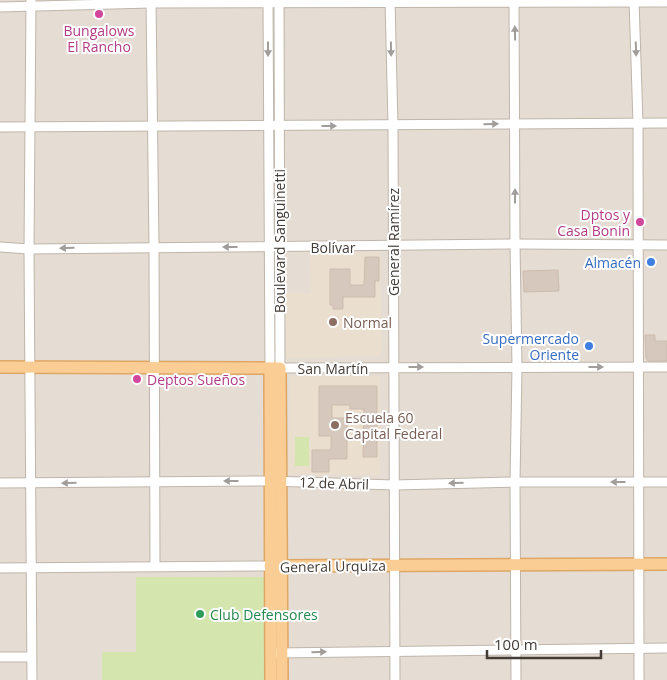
<svg xmlns="http://www.w3.org/2000/svg" width="667" height="680" viewBox="0 0 667 680" font-family="'Open Sans',sans-serif">
<style>
.residential{fill:#e5dcd3}
.education{fill:#eadecf}
.green{fill:#d5e5ae}
.building{fill:#d6c8bd;stroke:#cdbcae}
.lines{fill:none;stroke-linecap:round;stroke-linejoin:round}
.minor-casing{stroke:#bfb5ab;stroke-width:11}
.major-casing{stroke:#dea766;stroke-width:14}
.minor{stroke:#fff;stroke-width:9}
.major{stroke:#facd95;stroke-width:11}
.oneway{fill:#a19d9a}
.hotel-dot{fill:#d1479c;stroke:#fff;stroke-width:2}
.shop-dot{fill:#3f7fe0;stroke:#fff;stroke-width:2}
.education-dot{fill:#8d6e63;stroke:#fff;stroke-width:2}
.leisure-dot{fill:#2e9e5b;stroke:#fff;stroke-width:2}
.labels{text-anchor:middle;dominant-baseline:central;stroke-width:4;stroke-linejoin:round;paint-order:stroke}
.hotel-label{font-size:14px;fill:#b23c85;stroke:#fff}
.street-label{font-size:14px;fill:#433b35;stroke:#fff}
.shop-label{font-size:14px;fill:#366cbe;stroke:#fff;text-anchor:end}
.education-label{font-size:14px;fill:#785e54;stroke:#fff;text-anchor:start}
.leisure-label{font-size:14px;fill:#27864d;stroke:#fff;text-anchor:start}
</style>
<rect width="100%" height="100%" fill="#f1ebe4"/>
<!-- residential -->
<rect class="residential" x="0" y="0" width="667" height="680"/>
<!-- education -->
<g class="education">
<polygon points="380,252 382,351 377,356 286,358 285,293 311,293 310,253"/>
<polygon points="290,376 380,376 380,475 288,474"/>
</g>
<!-- green -->
<g class="green">
<polygon points="272,14 277,14 277,112 273,112"/>
<polygon points="272,135 277,135 277,233 273,233"/>
<rect x="295" y="437" width="14" height="29"/>
<polygon points="136,577 264,577 265,680 102,680 102,652 136,652"/>
</g>
<!-- building -->
<g class="building">
<polygon points="365,257 379,257 379,281 375,281 375,297 343,297 343,309 333,309 333,305 330,305 330,269 350,269 350,285 364,285"/>
<polygon points="558,270 559,291 524,292 523,271"/>
<polygon points="645,335 655,335 655,341 667,341 667,361 648,361 646,358"/>
<polygon points="319,386 377,386 377,457 363,457 364,409 350,409 350,405 332,405 332,418 347,418 347,459 329,459 329,472 312,472 312,450 331,450 331,436 319,436"/>
</g>
<g class="lines">
<!-- minor casing -->
<g class="minor-casing">
<g id="minor">
<polyline points="31,0 29,249 32,680"/>
<polyline points="151,0 154,247 155,566"/>
<polyline points="268,0 270,368"/>
<polyline points="279,0 280,368 667,367"/>
<polyline points="390,0 393,126 395,680"/>
<polyline points="514,0 515,244 517,367 515,482 516,680"/>
<polyline points="634,0 638,123 639,680"/>
<polyline points="0,7 151,3 667,2"/>
<polyline points="0,127 667,123"/>
<polyline points="0,247 29,249 515,244 667,245"/>
<polyline points="0,483 270,481 394,485 515,482 667,482"/>
<polyline points="0,568 270,566"/>
<polyline points="276,653 667,648"/>
<polyline points="0,657 31,657"/>
</g>
</g>
<!-- major casing -->
<g class="major-casing">
<g id="major">
<polyline points="0,367 280,368 282,680"/>
<polyline points="270,368 271,680"/>
<polyline points="270,566 667,564"/>
</g>
</g>
<!-- minor -->
<use href="#minor" class="minor"/>
<!-- major -->
<use href="#major" class="major"/>
</g>
<!-- one-way arrows -->
<defs><path id="oneway-solid" d="M-6-.8H1V-3.2L6.5 0L1 3.2V.8H-6Z" transform="scale(1.25)"/></defs>
<g class="oneway">
<use href="#oneway-solid" transform="translate(515 33) rotate(-91)"/>
<use href="#oneway-solid" transform="translate(268 49) rotate(90)"/>
<use href="#oneway-solid" transform="translate(391 49) rotate(89)"/>
<use href="#oneway-solid" transform="translate(636 49) rotate(88)"/>
<use href="#oneway-solid" transform="translate(491 124) rotate(-1)"/>
<use href="#oneway-solid" transform="translate(329 126)"/>
<use href="#oneway-solid" transform="translate(515 196) rotate(-90)"/>
<use href="#oneway-solid" transform="translate(230 247) rotate(-180)"/>
<use href="#oneway-solid" transform="translate(67 248) rotate(179)"/>
<use href="#oneway-solid" transform="translate(416 367)"/>
<use href="#oneway-solid" transform="translate(596 367)"/>
<use href="#oneway-solid" transform="translate(231 481) rotate(-180)"/>
<use href="#oneway-solid" transform="translate(618 482) rotate(-180)"/>
<use href="#oneway-solid" transform="translate(69 483) rotate(179)"/>
<use href="#oneway-solid" transform="translate(456 483) rotate(179)"/>
<use href="#oneway-solid" transform="translate(319 652) rotate(-1)"/>
</g>
<!-- markers -->
<g class="hotel-dot">
<circle cx="99" cy="14" r="5"/>
<circle cx="640" cy="222" r="5"/>
<circle cx="137" cy="379" r="5"/>
</g>
<g class="shop-dot">
<circle cx="651" cy="262" r="5"/>
<circle cx="589" cy="346" r="5"/>
</g>
<g class="education-dot">
<circle cx="333" cy="322" r="5"/>
<circle cx="335" cy="425" r="5"/>
</g>
<circle class="leisure-dot" cx="200" cy="614" r="5"/>
<g class="labels">
<!-- hotel labels -->
<g class="hotel-label">
<text x="99" y="30">Bungalows<tspan x="99" dy="16">El Rancho</tspan></text>
<text x="630" y="214" text-anchor="end">Dptos y<tspan x="630" dy="16">Casa Bonin</tspan></text>
<text x="147" y="379" text-anchor="start">Deptos Sueños</text>
</g>
<!-- street labels -->
<g class="street-label">
<text transform="translate(279 241) rotate(-90)">Boulevard Sanguinetti</text>
<text transform="translate(393 242) rotate(-90)">General Ramírez</text>
<text x="333" y="247">Bolívar</text>
<text x="333" y="368">San Martín</text>
<text transform="translate(334 483) rotate(2)">12 de Abril</text>
<text transform="translate(333 566) rotate(-1)">General Urquiza</text>
</g>
<!-- shop labels -->
<g class="shop-label">
<text x="641" y="262">Almacén</text>
<text x="579" y="338">Supermercado<tspan x="579" dy="16">Oriente</tspan></text>
</g>
<!-- education labels -->
<g class="education-label">
<text x="343" y="322">Normal</text>
<text x="345" y="417">Escuela 60<tspan x="345" dy="16">Capital Federal</tspan></text>
</g>
<!-- leisure labels -->
<g class="leisure-label">
<text x="210" y="614">Club Defensores</text>
</g>
</g>
<!-- scale -->
<path d="M487 650v8h114v-8" fill="none" stroke="#433b35" stroke-width="2.5"/>
<text x="494" y="650" font-size="15" fill="#433b35" stroke="#ffffff" stroke-width="4" paint-order="stroke">100 m</text>
</svg>
